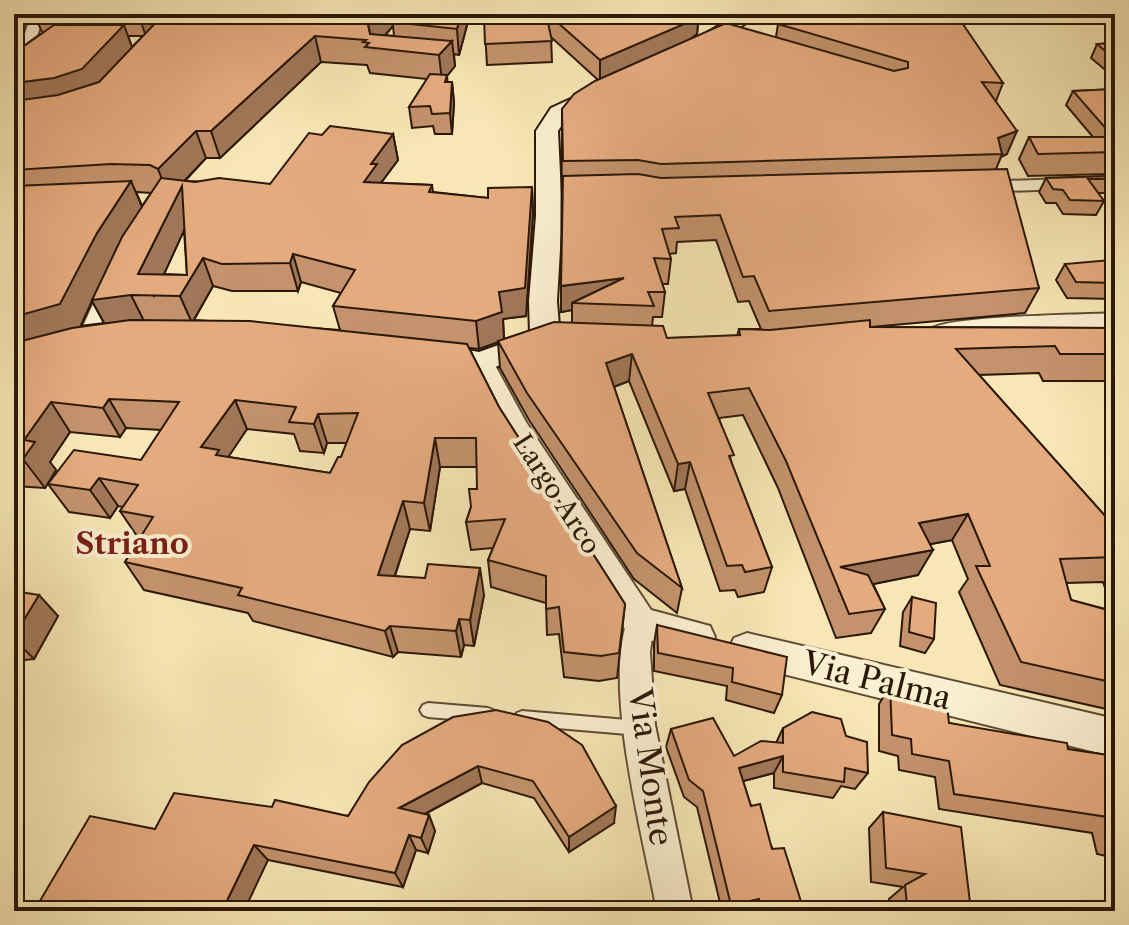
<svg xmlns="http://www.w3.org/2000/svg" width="1129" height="925" viewBox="0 0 1129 925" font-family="'Libre Caslon Text',serif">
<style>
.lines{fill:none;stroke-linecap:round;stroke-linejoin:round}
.service-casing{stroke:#5f4c34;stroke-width:4}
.minor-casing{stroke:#5f4c34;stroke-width:4}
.tertiary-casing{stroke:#5f4c34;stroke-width:4}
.secondary-casing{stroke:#2c1808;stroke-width:4}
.service{fill:#faefd0;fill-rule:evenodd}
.minor{fill:#faefd0;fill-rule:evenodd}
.tertiary{fill:#faefd0;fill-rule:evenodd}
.secondary{fill:#faefd0;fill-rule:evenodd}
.wall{fill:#c4936d;stroke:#2c1808;stroke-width:2;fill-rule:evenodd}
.shaded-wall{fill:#a07859;stroke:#2c1808;stroke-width:2}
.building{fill:#e4ab7f;stroke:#2c1808;stroke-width:2;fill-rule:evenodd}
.labels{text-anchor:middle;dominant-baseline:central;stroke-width:8;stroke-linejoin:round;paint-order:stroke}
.street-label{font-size:26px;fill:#2c1808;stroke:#faefd0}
.quarter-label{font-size:30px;font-weight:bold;fill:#7a1f14;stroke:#faefd0}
.near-street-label{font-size:32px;fill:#2c1808;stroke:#faefd0}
</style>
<rect width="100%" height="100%" fill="#f8e7b6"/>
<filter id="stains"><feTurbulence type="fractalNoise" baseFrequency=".0025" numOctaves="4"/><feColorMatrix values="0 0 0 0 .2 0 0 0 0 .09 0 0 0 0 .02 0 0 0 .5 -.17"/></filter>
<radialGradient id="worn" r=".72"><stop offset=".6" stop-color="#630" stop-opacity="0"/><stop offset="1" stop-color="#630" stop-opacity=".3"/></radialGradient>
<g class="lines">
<!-- service casing -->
<g class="service-casing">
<g id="service">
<polygon points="428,703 488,708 493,710 496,715 493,720 488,722 428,717 423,715 420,710 423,705"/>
<polygon points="522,711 639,721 644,723 647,728 644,733 639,735 522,725 517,723 514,718 517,713"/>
</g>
</g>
<!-- minor casing -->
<g class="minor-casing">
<g id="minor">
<polygon points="32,14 44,14 35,43 14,60 14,49 22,41"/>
<polygon points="1095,14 1108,14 1115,21 1115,33"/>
<polygon points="1115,177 1115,187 980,192 971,187 980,182"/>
<polygon points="112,278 122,284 97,344 86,351 79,349 75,344 102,284"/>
<path d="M 1115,313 L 1115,327 L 990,332 L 938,338 L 928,331 C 940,315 1087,315 1115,313 Z"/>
<path d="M 640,611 L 650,614 L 654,623 L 650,652 L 655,725 L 693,911 L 657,911 C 644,840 600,679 630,614 Z"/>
</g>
</g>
<!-- tertiary casing -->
<g class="tertiary-casing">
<g id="tertiary">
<polygon points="481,353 490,356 526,422 651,610 710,626 715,637 710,648 697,653 628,634 504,434 468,362 472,356"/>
<polygon points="747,633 1115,719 1115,757 747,665 734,660 729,649 734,638"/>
</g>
</g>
<!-- secondary casing -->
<g class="secondary-casing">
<g id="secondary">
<polygon points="738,14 759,14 700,54 686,54 683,50 686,46"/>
<polygon points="601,85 611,91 608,95 567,117 558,131 562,216 557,301 560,339 555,346 481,372 420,361 416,354 420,347 431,344 479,352 530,334 529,301 536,216 536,131 551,108"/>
</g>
</g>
<!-- service -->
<use href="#service" class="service"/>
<!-- minor -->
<use href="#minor" class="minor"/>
<!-- tertiary -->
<use href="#tertiary" class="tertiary"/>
<!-- secondary -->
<use href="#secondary" class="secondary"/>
</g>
<!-- wall -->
<g class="wall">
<path d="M 34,14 L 470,14 L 459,55 L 454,54 L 455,66 L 447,76 L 447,82 L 452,82 L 454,103 L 452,134 L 435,134 L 433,126 L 412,128 L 409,107 L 427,79 L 370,73 L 367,65 L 321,62 L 220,158 L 206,158 L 185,181 L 270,184 L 322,135 L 393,134 L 398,160 L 381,183 L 432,185 L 433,192 L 488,198 L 532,187 L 533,214 L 526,316 L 503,319 L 504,339 L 572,323 L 572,310 L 561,312 L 562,109 L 598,80 L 551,37 L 552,62 L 487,65 L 484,14 L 699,14 L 697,34 L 691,39 L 776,37 L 778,24 L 1003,83 L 996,101 L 1007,154 L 1001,157 L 996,169 L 1039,288 L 1025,313 L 871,327 L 1107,328 L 1110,322 L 1115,322 L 1115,381 L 1043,381 L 1039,373 L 979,375 L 1115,527 L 1115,711 L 1000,685 L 959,592 L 968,579 L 952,540 L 930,544 L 918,575 L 873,584 L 885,609 L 871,633 L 836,638 L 778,488 L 743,415 L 719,418 L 732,464 L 772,567 L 764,592 L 738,597 L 735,590 L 720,591 L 685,489 L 674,491 L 629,381 L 614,387 L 682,588 L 677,613 L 634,579 L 529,420 L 500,368 L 498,342 L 479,349 L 469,348 L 499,407 L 625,604 L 617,678 L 599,681 L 564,677 L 559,634 L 547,635 L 546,603 L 491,587 L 488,560 L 493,548 L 471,550 L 466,522 L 477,489 L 477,467 L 440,467 L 430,531 L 410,529 L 395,576 L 484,595 L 474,646 L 464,645 L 461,657 L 398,652 L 393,657 L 253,621 L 248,613 L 144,590 L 125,562 L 139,539 L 120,511 L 123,507 L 118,506 L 110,518 L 69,512 L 48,484 L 141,460 L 161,430 L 126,428 L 120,437 L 70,432 L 50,462 L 56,470 L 45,488 L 14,486 L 14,53 L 43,32 L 42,32 ZM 393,26 L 394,36 L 385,35 ZM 128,36 L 143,36 L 132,47 ZM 136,192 L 151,193 L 142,206 ZM 184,230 L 187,275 L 164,274 ZM 716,240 L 738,302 L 749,301 L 761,329 L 739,329 L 737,336 L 667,338 L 652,326 L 653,317 L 662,317 L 665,292 L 662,284 L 668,284 L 671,259 L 669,254 L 676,253 L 677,242 ZM 301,282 L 341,293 L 333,306 L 340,330 L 194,320 L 213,286 L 232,291 L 298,291 ZM 92,301 L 104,323 L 80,326 ZM 247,429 L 294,434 L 300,451 L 324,453 L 327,443 L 347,443 L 341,457 L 330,473 L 228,457 ZM 1103,582 L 1113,611 L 1071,600 L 1066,583 Z"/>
<polygon points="1115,43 1115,78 1091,58 1097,44"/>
<polygon points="1115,89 1115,166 1110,174 1028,176 1019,159 1029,137 1093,137 1066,105 1073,91"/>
<polygon points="1115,176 1115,193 1098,193 1104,201 1096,215 1063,214 1056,203 1046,203 1039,192 1046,178"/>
<polygon points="1065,264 1115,264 1115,299 1067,298 1056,280"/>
<polygon points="14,591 58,616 34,659 14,661"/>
<polygon points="912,597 934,639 925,653 900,646 903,612"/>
<polygon points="657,625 782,695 774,713 726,700 727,686 654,671 654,644"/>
<polygon points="890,686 949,723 1068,749 1115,756 1115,858 1097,854 1092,833 939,809 935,777 899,770 898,756 879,751 879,704"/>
<polygon points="453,717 614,823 569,852 534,798 482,783 425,814 429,815 435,831 428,853 416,850 403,887 268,860 155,829 272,807 348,816"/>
<polygon points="783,728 846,736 868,773 855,789 841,786 833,798 774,788 774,773 743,781 751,806 804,911 722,911 697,807 684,797 666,747 671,729 734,756 776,743"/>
<polygon points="883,812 971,911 890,911 889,899 903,887 871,882 869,828"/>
</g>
<!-- shaded-wall -->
<g class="shaded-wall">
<polygon points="14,14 29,14 19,39 14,46"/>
<polygon points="138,14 194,14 146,36"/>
<polygon points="378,14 403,14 392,22 393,26 374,48 368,25"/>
<polygon points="461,14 470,14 459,55 457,29"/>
<polygon points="699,14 697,34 687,42 600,81 600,60"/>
<polygon points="124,25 133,50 93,95 14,111 14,83"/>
<polygon points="315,36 321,62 220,158 211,131"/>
<polygon points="452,41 455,66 447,76 449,95 442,81 439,55"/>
<polygon points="452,82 454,103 452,134 450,113"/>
<polygon points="196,131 206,158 169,197 158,169"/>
<polygon points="1017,131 1007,154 1001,157 1002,154 998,138"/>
<polygon points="393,134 398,160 380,184 364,182 371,164"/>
<polygon points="131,181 143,209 131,295 145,323 107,328 92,301 77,334 14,352 14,317 97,233"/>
<polygon points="182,186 192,213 154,296 138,274"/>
<polygon points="532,187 533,214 526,316 503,319 504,340 479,349 476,321 499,292"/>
<polygon points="293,254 301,282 298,291 290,263"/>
<polygon points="203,258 213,286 192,323 180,296"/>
<polygon points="624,278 572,303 572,310 561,312 561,286"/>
<polygon points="632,354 629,381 605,390 606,363"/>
<polygon points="109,399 126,428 120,437 103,408"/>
<polygon points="235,400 247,429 225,462 201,447"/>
<polygon points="51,402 70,432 50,462 56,470 45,488 23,459 24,440"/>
<polygon points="318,414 327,443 324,453 314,424"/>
<polygon points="435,438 440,467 430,531 424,503"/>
<polygon points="690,462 685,489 674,491 678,464"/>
<polygon points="99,478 118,506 110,518 90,490"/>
<polygon points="403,501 410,529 386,602 378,575"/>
<polygon points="968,514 952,540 905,549 919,523"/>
<polygon points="933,550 918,575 839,591 840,567"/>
<polygon points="480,568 484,595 474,646 470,620"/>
<polygon points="39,595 58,616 34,659 14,639 14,636"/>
<polygon points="459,619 464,645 461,657 456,631"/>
<polygon points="390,626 398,652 393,657 385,631"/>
<polygon points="783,756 774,773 732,784 739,768"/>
<polygon points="478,766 482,783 406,824 399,808"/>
<polygon points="616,806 614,823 569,852 569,837"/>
<polygon points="429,815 435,831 428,853 421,838"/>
<polygon points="409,835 416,850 403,887 395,873"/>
<polygon points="254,845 268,860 244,911 222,911"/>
</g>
<!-- building -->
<g class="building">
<polygon points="166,14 378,14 368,25 370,34 452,41 439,55 365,47 369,43 363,42 366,40 315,36 211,131 196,131 158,169 150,165 111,164 14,170 14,101 58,95 99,82 162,16"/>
<polygon points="400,14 461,14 457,29 392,22"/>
<polygon points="484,14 546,14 552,41 485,44"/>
<polygon points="548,14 698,14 689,22 600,60"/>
<polygon points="793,14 956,14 1003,83 982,82 1017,131 998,138 1002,154 661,164 638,160 563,161 562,109 574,94 595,81 726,23 894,71 908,68 908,62 778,24"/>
<polygon points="54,25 124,25 82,69 54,78 14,83 14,53"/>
<polygon points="1115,43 1115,59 1097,44"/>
<polygon points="430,74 447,75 445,82 452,82 450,113 432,114 430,106 409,107"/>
<polygon points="1115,89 1115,139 1073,91"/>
<path d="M 330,126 L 393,134 L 371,164 L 377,164 L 364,182 L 432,185 L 429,192 L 488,198 L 488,188 L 532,187 L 525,288 L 499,292 L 502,312 L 476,321 L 333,306 L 355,270 L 293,254 L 290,263 L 222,264 L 203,258 L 180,296 L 131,295 L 92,300 L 122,237 L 161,178 L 195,182 L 219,178 L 270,184 L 309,133 L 322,135 ZM 182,186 L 187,275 L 138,274 Z"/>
<polygon points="1029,137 1110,137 1115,143 1115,152 1038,154"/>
<polygon points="1007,169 1039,288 769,311 754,276 743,277 720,215 675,217 679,228 662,229 671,259 654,258 665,292 648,292 654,306 572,303 624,278 561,286 563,176 638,174 661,178"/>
<polygon points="1115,176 1115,179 1088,179 1104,201 1070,200 1063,190 1053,189 1046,178"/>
<polygon points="131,181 97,233 60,304 14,317 14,186"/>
<polygon points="1111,260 1115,264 1115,283 1076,282 1065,264"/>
<path d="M 130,320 L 250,321 L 467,344 L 499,407 L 625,604 L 619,653 L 601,656 L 564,652 L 559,607 L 546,609 L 546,576 L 488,560 L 505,519 L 466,522 L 471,507 L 469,489 L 477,489 L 476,438 L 435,438 L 424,503 L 403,501 L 378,575 L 425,578 L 428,564 L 480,568 L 470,620 L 459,619 L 456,631 L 390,626 L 385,631 L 238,595 L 242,588 L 125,562 L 153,517 L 120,511 L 138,485 L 99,478 L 90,490 L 48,484 L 74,450 L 141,460 L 179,402 L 109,399 L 103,408 L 51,402 L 24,440 L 35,442 L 23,459 L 14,458 L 14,343 L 72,328 ZM 235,400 L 296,407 L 289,422 L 314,424 L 318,414 L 358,413 L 341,457 L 338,457 L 330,473 L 216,455 L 219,450 L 201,447 Z"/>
<polygon points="870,320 870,327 1115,328 1115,354 1060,354 1055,346 956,349 1115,527 1115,557 1060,559 1071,600 1115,612 1115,683 1021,662 976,566 990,566 968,514 919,523 933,550 840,567 868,575 885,609 849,614 786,461 749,388 708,393 734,455 729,456 772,567 745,572 742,565 727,566 690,462 678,464 632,354 606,363 682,588 637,553 527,393 498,341 554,322 663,326 667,338 740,335 739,329 770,330"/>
<polygon points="14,591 39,595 14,636"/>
<polygon points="912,597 936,603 934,639 909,632"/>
<polygon points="657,625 787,657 782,695 732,682 733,668 658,653"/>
<polygon points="890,686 946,696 949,723 1067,743 1068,749 1115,756 1115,822 1114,818 954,794 949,761 912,754 911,739 892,735"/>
<polygon points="496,710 548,722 582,745 616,806 569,837 533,781 478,766 399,808 429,815 421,838 409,835 395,873 254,845 222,911 34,911 90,816 155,829 174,793 272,807 275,800 348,816 369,782 402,745 453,717"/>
<polygon points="812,712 841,719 846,736 867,742 868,773 845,768 844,782 783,772 783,756 739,768 751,806 760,804 772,849 784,848 804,911 759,911 759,899 731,905 703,791 689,780 671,729 713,718 734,756 761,741 783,743 783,728"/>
<polygon points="883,812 961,827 971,911 934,911 907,905 905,885 925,874 886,868"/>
<polygon points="829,904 835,911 807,911"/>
</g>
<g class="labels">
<!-- street labels -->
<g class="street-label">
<text transform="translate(557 494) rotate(57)">Largo Arco</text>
</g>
<!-- quarter labels -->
<g class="quarter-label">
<text x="132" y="543">Striano</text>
</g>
<!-- near-street labels -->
<g class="near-street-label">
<text transform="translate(877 680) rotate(14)">Via Palma</text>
<text transform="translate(651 767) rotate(82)">Via Monte</text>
</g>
</g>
<!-- margin -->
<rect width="1129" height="925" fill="none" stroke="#f8e7b6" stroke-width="48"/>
<rect x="16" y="16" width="1097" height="893" fill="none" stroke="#2c1808" stroke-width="4"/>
<rect x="24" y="24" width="1081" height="877" fill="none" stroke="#2c1808" stroke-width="2"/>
<rect width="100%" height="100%" filter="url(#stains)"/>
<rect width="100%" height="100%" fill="url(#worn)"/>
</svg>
